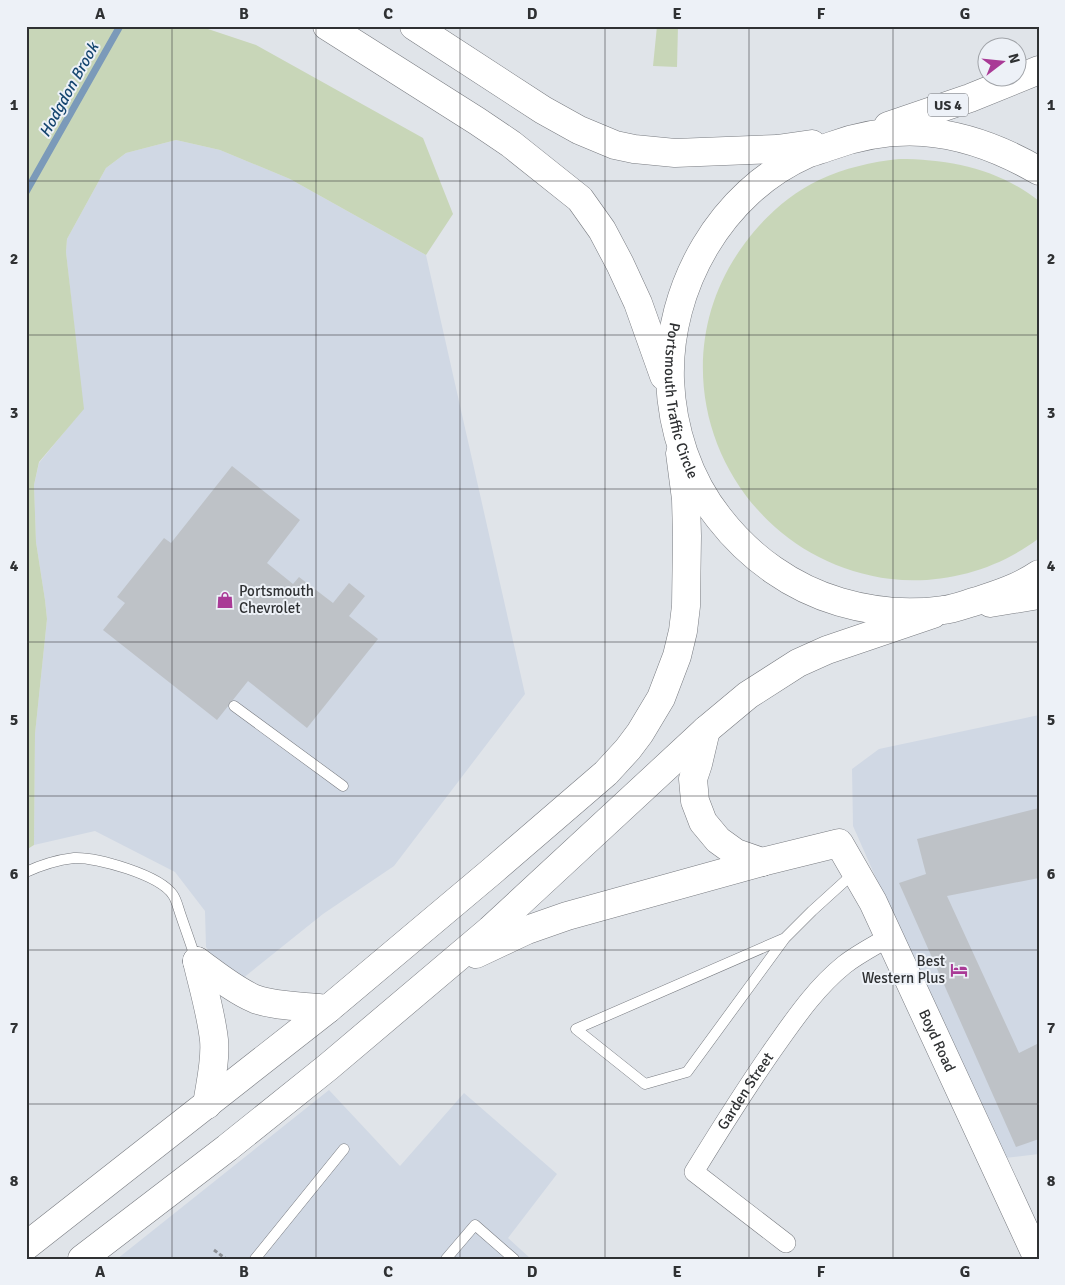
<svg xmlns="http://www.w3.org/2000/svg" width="1065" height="1285" viewBox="0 0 1065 1285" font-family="Signika,sans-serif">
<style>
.built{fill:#d0d8e4}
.green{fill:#c8d6b8}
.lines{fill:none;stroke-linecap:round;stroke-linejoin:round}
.stream{stroke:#7b9ab9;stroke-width:7}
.building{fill:#bec2c7}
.lane-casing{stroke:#787b80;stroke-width:11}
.street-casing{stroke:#787b80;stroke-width:20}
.secondary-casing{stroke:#787b80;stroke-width:29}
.primary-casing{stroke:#787b80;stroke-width:29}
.highway-casing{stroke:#787b80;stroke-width:29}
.path{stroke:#8c8f93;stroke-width:3;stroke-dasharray:4 2.5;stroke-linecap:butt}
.lane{stroke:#fff;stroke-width:10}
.street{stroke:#fff;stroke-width:19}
.secondary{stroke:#fff;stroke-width:28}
.primary{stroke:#fff;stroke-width:28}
.highway{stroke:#fff;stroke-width:28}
.grid{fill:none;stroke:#2f3133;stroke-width:1;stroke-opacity:0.55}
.labels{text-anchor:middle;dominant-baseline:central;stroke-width:4;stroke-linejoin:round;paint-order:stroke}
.shield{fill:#edf1f7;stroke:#686b6e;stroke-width:1}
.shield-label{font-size:14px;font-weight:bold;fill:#2f3133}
.street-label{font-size:15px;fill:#2f3133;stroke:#edf1f7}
.poi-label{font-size:15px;fill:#2f3133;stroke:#edf1f7;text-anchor:start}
.water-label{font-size:16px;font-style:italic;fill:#15456f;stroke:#edf1f7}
.neatline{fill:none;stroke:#2f3133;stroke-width:2}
.grid-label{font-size:16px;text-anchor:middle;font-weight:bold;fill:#2f3133}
</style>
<rect width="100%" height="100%" fill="#e0e4e9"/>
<!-- built -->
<g class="built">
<polygon points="176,140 220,150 290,179 426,255 525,694 394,866 323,914 242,979 216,962 206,947 205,911 175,872 95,831 34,845 35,734 47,619 45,600 36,542 34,485 39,463 83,409 66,252 67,239 106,168 126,153"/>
<polygon points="1039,715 1039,1154 1005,1158 906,946 853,826 852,769 879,749"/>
<polygon points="329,1090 400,1166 464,1093 557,1174 508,1238 531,1259 117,1259"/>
</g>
<!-- green -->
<g class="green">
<polygon points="26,26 199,26 256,45 423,138 453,214 426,255 290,179 220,150 176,140 126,153 106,168 67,239 66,252 84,409 39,462 34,485 36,542 45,600 47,619 35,734 34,845 26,850"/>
<polygon points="657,26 678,26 677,67 653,66"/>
<path d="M 899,159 C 949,159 999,169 1039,201 L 1039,538 C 998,570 942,585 891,579 C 730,559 647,374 745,243 C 764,217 790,194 819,180 C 845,168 871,162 899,159 Z"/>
</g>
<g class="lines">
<!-- stream -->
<polyline class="stream" points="26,192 120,26"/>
</g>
<!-- building -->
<g class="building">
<polygon points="232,466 300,520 267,563 293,584 299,577 333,603 349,583 365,596 349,616 378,639 307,728 248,681 217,720 103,630 125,603 117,597 164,538 171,543"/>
<polygon points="1039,808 1039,878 947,896 1019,1053 1039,1043 1039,1139 1016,1147 899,883 926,874 917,839"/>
</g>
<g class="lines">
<!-- lane casing -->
<g class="lane-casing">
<g id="lane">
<polyline points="234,706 343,786"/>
<path d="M 26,872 C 41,865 57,860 74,858 C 97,857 160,875 173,895 C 176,899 178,907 180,913 C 185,928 191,944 196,960"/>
<polyline points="785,938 576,1029 645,1084 687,1072 785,938 812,911 855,872"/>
<polyline points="255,1259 344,1149"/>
<polyline points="446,1259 475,1225 514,1259"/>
</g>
</g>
<!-- street casing -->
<g class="street-casing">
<g id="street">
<path id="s1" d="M 786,1243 L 694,1172 C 721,1128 749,1083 779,1041 C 798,1014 818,986 844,965 C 858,954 874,946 889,937"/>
</g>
</g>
<!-- secondary casing -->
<g class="secondary-casing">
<g id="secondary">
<path id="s2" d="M 762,862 L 839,843 L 873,902 L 1038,1259"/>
</g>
</g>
<!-- primary casing -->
<g class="primary-casing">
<g id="primary">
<polyline points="990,603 1039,595"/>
<polyline points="706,730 698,764 693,779 695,801 703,822 718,840 736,853 762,862"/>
<polyline points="476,954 527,930 567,916 762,862"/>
<path d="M 197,961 C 203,987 211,1013 214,1040 C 216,1061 210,1084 207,1105"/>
<path d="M 197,961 C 215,974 234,990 255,999 C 277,1007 305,1006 328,1009"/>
<polyline points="26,1246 328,1009 491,872 606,773 628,749 640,733 661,698 677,656 683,631 686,606 687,536 686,499 680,453"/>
<polyline points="82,1259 227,1148 328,1067 490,930 706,730 748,695 798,663 827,650 933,614"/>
</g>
</g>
<!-- highway casing -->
<g class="highway-casing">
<g id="highway">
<polyline points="327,26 477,121 511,144 580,199 602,230 620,264 638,303 664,376"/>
<polyline points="414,26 543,110 579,130 615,145 634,149 675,153 777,149 812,144"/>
<polyline points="888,126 970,98 1039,70"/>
<path id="s3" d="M 1039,171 C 1003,150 965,135 923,132 C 891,130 861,135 831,146 C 823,149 815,151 807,154 C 721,192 667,287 670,380 C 672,429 688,479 719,518 C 750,558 792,588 840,602 C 874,612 908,615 943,610 C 954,609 966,604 977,601 C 999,594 1020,587 1039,574"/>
</g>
</g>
<!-- path -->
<polyline class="path" points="214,1250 226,1259"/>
<!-- lane -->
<use href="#lane" class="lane"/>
<!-- street -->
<use href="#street" class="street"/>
<!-- secondary -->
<use href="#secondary" class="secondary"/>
<!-- primary -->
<use href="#primary" class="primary"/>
<!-- highway -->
<use href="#highway" class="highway"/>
</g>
<!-- grid -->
<path class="grid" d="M 172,26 L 172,1259M 316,26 L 316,1259M 460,26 L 460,1259M 605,26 L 605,1259M 749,26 L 749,1259M 893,26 L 893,1259M 26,181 L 1039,181M 26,335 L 1039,335M 26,489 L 1039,489M 26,642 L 1039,642M 26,796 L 1039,796M 26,950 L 1039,950M 26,1104 L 1039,1104"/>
<!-- icons -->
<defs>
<g id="shop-bare" transform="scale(1.35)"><path d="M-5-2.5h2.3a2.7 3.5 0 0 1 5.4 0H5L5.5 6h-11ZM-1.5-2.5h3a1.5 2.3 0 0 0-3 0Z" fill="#a93a96" stroke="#edf1f7" stroke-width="2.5" paint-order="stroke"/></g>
<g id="hotel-bare" transform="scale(1.35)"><path d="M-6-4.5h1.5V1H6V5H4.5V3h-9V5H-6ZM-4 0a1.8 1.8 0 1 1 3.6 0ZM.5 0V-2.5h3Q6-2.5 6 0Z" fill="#a93a96" stroke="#edf1f7" stroke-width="2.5" paint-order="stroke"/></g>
</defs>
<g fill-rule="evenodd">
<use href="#shop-bare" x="225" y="600"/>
<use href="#hotel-bare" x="959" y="970"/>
</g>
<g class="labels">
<!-- shield labels -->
<rect class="shield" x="928" y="93.5" width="40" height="23" rx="4"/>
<g class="shield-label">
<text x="948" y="105">US 4</text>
</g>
<!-- street labels -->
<g class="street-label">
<text stroke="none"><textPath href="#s3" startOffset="544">Portsmouth Traffic Circle</textPath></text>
<text stroke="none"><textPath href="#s2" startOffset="300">Boyd Road</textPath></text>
<text stroke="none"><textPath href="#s1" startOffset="212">Garden Street</textPath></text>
</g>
<!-- poi labels -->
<g class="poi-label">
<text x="239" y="591">Portsmouth<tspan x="239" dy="17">Chevrolet</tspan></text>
<text x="945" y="961" text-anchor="end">Best<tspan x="945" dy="17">Western Plus</tspan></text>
</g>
<!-- water labels -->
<g class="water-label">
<text transform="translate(69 90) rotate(-61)">Hodgdon Brook</text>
</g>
</g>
<!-- border -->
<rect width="1065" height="1285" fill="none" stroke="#edf1f7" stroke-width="55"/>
<!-- north arrow -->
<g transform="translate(1002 62) rotate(74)"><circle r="24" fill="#edf1f7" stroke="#a1a4a9"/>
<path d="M0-4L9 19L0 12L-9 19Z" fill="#a93a96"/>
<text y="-8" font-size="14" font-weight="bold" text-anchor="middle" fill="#2f3133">N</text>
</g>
<rect x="28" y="28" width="1010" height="1230" class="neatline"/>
<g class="grid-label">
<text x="100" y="19">A</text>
<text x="244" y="19">B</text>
<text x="388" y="19">C</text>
<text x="532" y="19">D</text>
<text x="677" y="19">E</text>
<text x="821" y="19">F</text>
<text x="965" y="19">G</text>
<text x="14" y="110">1</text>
<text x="1051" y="110">1</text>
<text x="14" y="264">2</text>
<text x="1051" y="264">2</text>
<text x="14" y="418">3</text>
<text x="1051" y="418">3</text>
<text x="14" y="571">4</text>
<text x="1051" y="571">4</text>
<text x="14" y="725">5</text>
<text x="1051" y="725">5</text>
<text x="14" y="879">6</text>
<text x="1051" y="879">6</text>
<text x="14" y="1033">7</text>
<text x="1051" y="1033">7</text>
<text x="14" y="1186">8</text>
<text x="1051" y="1186">8</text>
<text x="100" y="1277">A</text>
<text x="244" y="1277">B</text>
<text x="388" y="1277">C</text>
<text x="532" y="1277">D</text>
<text x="677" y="1277">E</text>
<text x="821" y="1277">F</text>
<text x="965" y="1277">G</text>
</g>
</svg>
